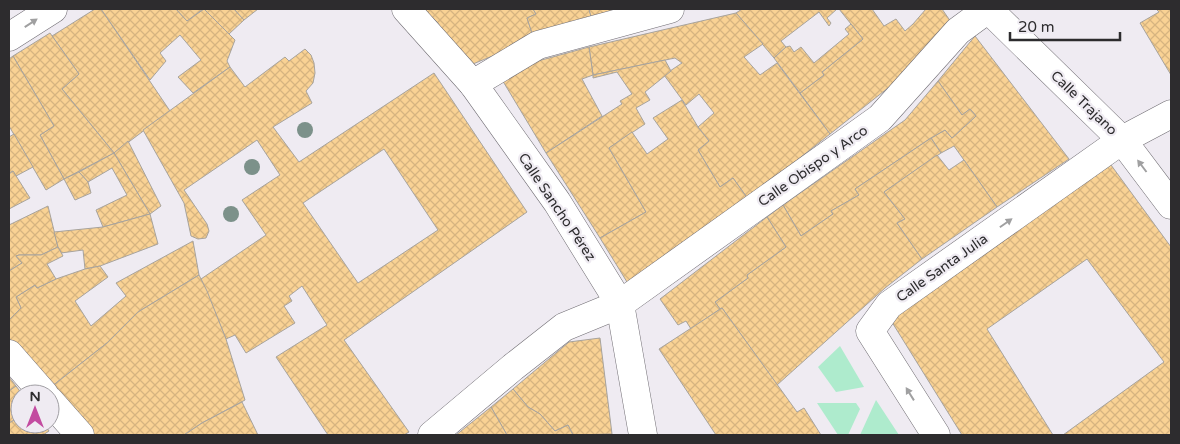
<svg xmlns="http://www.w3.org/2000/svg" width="1180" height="444" viewBox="0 0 1180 444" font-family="'Varela Round',sans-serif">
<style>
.green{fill:#aeebcd}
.building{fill:url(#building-cross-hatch);stroke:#a7a39d;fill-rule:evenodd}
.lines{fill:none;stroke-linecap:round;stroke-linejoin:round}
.pedestrian-casing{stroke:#706d73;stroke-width:29}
.minor-casing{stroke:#706d73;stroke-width:29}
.pedestrian{stroke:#fff;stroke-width:28}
.minor{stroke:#fff;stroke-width:28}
.tree{fill:#7c918a}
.oneway{fill:#a0a0a1}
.labels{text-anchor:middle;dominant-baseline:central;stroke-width:4.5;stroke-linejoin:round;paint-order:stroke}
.street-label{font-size:14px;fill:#2d2c2e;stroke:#efebf2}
</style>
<defs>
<pattern id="building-cross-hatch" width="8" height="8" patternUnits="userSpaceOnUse" patternTransform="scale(1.25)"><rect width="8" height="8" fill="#f9d294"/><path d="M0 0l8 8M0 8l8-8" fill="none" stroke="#d6b480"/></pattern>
</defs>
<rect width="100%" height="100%" fill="#efebf2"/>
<!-- green -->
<g class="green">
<polygon points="840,346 864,387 836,392 818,367"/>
<polygon points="876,400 899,435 860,435"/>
<polygon points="817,403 856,403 860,409 848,435 838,435"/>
</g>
<!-- building -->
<g class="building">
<polygon points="95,9 101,9 170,111 114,153 62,89 79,74 52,36"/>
<polygon points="101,9 176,9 187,21 204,9 235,40 227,61 230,67 193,93 178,77 201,60 180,35 160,53 166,61 150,80"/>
<polygon points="176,9 203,9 187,21"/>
<polygon points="204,9 234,9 244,20 229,34"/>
<polygon points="234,9 258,9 244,20"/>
<polygon points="424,9 533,9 536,14 527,18 534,39 468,66 437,22"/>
<polygon points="533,9 589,9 593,24 534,39 527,18 536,14"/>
<polygon points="589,9 626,9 593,24"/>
<polygon points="742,9 837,9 827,18 831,23 829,26 819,12 781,41 786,47 774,58 736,13"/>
<polygon points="839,9 872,9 884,26 896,19 905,31 913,24 926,9 942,9 951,22 903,76 830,134 800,93 824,75 822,72 863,39"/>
<polygon points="1156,9 1171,9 1171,75 1140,23 1159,12"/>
<polygon points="736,13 763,44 744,57 760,75 777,63 830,134 748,199 733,178 720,187 698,150 709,141 698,127 714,113 699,94 686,105 664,75 682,63 675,58 593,75 589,47"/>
<polygon points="851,24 863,39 822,72 824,75 800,93 774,58 786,47 790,46 794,52 801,47 814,63 849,34 845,29"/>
<polygon points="50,33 79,74 62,89 114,153 64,179 40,135 54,126 13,56"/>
<polygon points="975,36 1069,159 997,207 954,146 941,153 931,138 945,130 952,138 976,116 970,109 962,115 938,81"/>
<polygon points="589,47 593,75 582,79 602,116 546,153 501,78 527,64"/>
<path d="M 305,49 L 311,55 L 314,63 L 315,73 L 313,83 L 306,91 L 312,103 L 273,127 L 299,162 L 434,73 L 527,212 L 344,340 L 409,432 L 404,435 L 328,435 L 276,357 L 327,325 L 302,286 L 289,296 L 292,301 L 284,306 L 295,323 L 246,353 L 235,335 L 226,339 L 201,279 L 266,235 L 242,200 L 280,175 L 257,140 L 184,190 L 207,224 L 209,231 L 206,238 L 198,239 L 191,236 L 184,203 L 143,130 L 230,67 L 245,87 L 285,57 L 289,61 ZM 384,149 L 438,230 L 358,283 L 303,203 Z"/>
<polygon points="13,56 54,126 40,135 64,179 46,190 9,126 9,59"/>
<polygon points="665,60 671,71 645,92 650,100 636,108 645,124 609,148 646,212 600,238 546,153 622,104 620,101 632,94 617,72 593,78 593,75"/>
<polygon points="938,81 962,115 970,109 976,116 952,138 945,130 931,138 855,189 859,195 831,211 833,214 801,236 783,205 905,120"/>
<polygon points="682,100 698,127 709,141 698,150 720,187 733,178 748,199 627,282 600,238 646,212 609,148 632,132 647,154 668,139 653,118"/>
<polygon points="14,134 33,167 16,176 13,171 9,173 9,137"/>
<polygon points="931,138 941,153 884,192 905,219 897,223 922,259 885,288 777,385 722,308 720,309 715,302 748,278 747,275 786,247 767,217 783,205 801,236 833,214 831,211 859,195 855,189"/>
<polygon points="128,141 161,206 150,214 114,153"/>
<polygon points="114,153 150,214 103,227 96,210 127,195 112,168 88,182 79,172"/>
<polygon points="937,155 949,170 964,160 997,207 922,259 897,223 905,219 884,192"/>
<polygon points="1111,165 1171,247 1171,435 1063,435 1164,362 1087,259 987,329 1053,435 962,435 890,319"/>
<polygon points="13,171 30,198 9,209 9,174"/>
<polygon points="79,172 88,182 91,193 75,200 64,179"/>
<polygon points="48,206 58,247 41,255 19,255 16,256 22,263 9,271 9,225"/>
<polygon points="150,214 158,244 100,266 85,269 83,250 61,253 58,247 54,232 103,227"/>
<polygon points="767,217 786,247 747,275 748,278 715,302 720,309 691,329 686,321 678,325 660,299"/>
<polygon points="193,241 199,275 138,312 107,343 51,387 9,338 9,320 21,308 16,297 35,285 37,288 56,279 85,269 100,266 108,277 75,301 91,326 126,296 116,283"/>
<polygon points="58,247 63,256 47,264 56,279 37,288 35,285 16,297 21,308 9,320 9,271 22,263 16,256 19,255 41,255"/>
<polygon points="199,275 207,291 226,339 245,400 202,423 184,435 92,435 51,387 107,343 138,312"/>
<polygon points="722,308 797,412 804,408 821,435 716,435 659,349"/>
<polygon points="600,338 612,434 573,435 568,425 555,431 540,414 528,407 513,389 569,342"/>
<polygon points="9,377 16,386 9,391"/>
<polygon points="16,386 22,394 20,394 20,417 9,423 9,391"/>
<polygon points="513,389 528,407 540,414 555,431 568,425 573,435 507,435 491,407"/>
<polygon points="242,402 258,435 184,435 202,423"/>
<polygon points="491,407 507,435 456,435"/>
<polygon points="20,417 20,424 44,424 49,431 43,435 9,435 9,423"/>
</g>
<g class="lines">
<!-- pedestrian casing -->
<g class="pedestrian-casing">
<g id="pedestrian">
<polyline points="473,84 538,45 670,9"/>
<polyline points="1122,140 1171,114"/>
<polyline points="9,354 44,394"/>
<polyline points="50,401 80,435"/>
<polyline points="432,435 513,367 564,327 620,304 880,118 958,31 988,9"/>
</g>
</g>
<!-- minor casing -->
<g class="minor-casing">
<g id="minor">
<polyline points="406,9 473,84 557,202 620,304 643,435"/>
<polyline points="988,9 1122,140 1171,205"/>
<polyline points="9,37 53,9"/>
<polyline points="936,435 870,331 889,305 1122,140"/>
</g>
</g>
<!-- pedestrian -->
<use href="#pedestrian" class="pedestrian"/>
<!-- minor -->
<use href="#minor" class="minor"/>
</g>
<!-- trees -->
<g class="tree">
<circle cx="305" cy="130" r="8"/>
<circle cx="252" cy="167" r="8"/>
<circle cx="231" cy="214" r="8"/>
</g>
<!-- one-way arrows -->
<defs><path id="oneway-solid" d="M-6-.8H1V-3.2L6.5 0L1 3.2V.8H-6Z" transform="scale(1.25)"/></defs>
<g class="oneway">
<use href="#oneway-solid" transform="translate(31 23) rotate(-33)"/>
<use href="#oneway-solid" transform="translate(1142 166) rotate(-127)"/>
<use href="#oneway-solid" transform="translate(1006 223) rotate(-35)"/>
<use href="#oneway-solid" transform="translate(910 394) rotate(-122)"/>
</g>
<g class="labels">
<!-- street labels -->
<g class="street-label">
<text transform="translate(1084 103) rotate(44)">Calle Trajano</text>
<text transform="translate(813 166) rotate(-35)">Calle Obispo y Arco</text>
<text transform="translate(557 207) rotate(56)">Calle Sancho Pérez</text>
<text transform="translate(942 268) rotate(-35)">Calle Santa Julia</text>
</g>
</g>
<!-- border -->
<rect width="1180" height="444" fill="none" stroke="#2d2c2e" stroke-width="20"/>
<!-- north arrow -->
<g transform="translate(35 409)"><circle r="24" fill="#efebf2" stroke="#a19fa4"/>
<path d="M0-4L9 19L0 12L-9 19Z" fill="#c34ba0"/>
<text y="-8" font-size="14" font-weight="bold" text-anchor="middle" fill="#2d2c2e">N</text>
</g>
<!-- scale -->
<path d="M1010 32v8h110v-8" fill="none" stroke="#2d2c2e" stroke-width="2.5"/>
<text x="1018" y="32" font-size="15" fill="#2d2c2e" stroke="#efebf2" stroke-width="4" paint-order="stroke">20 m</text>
</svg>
